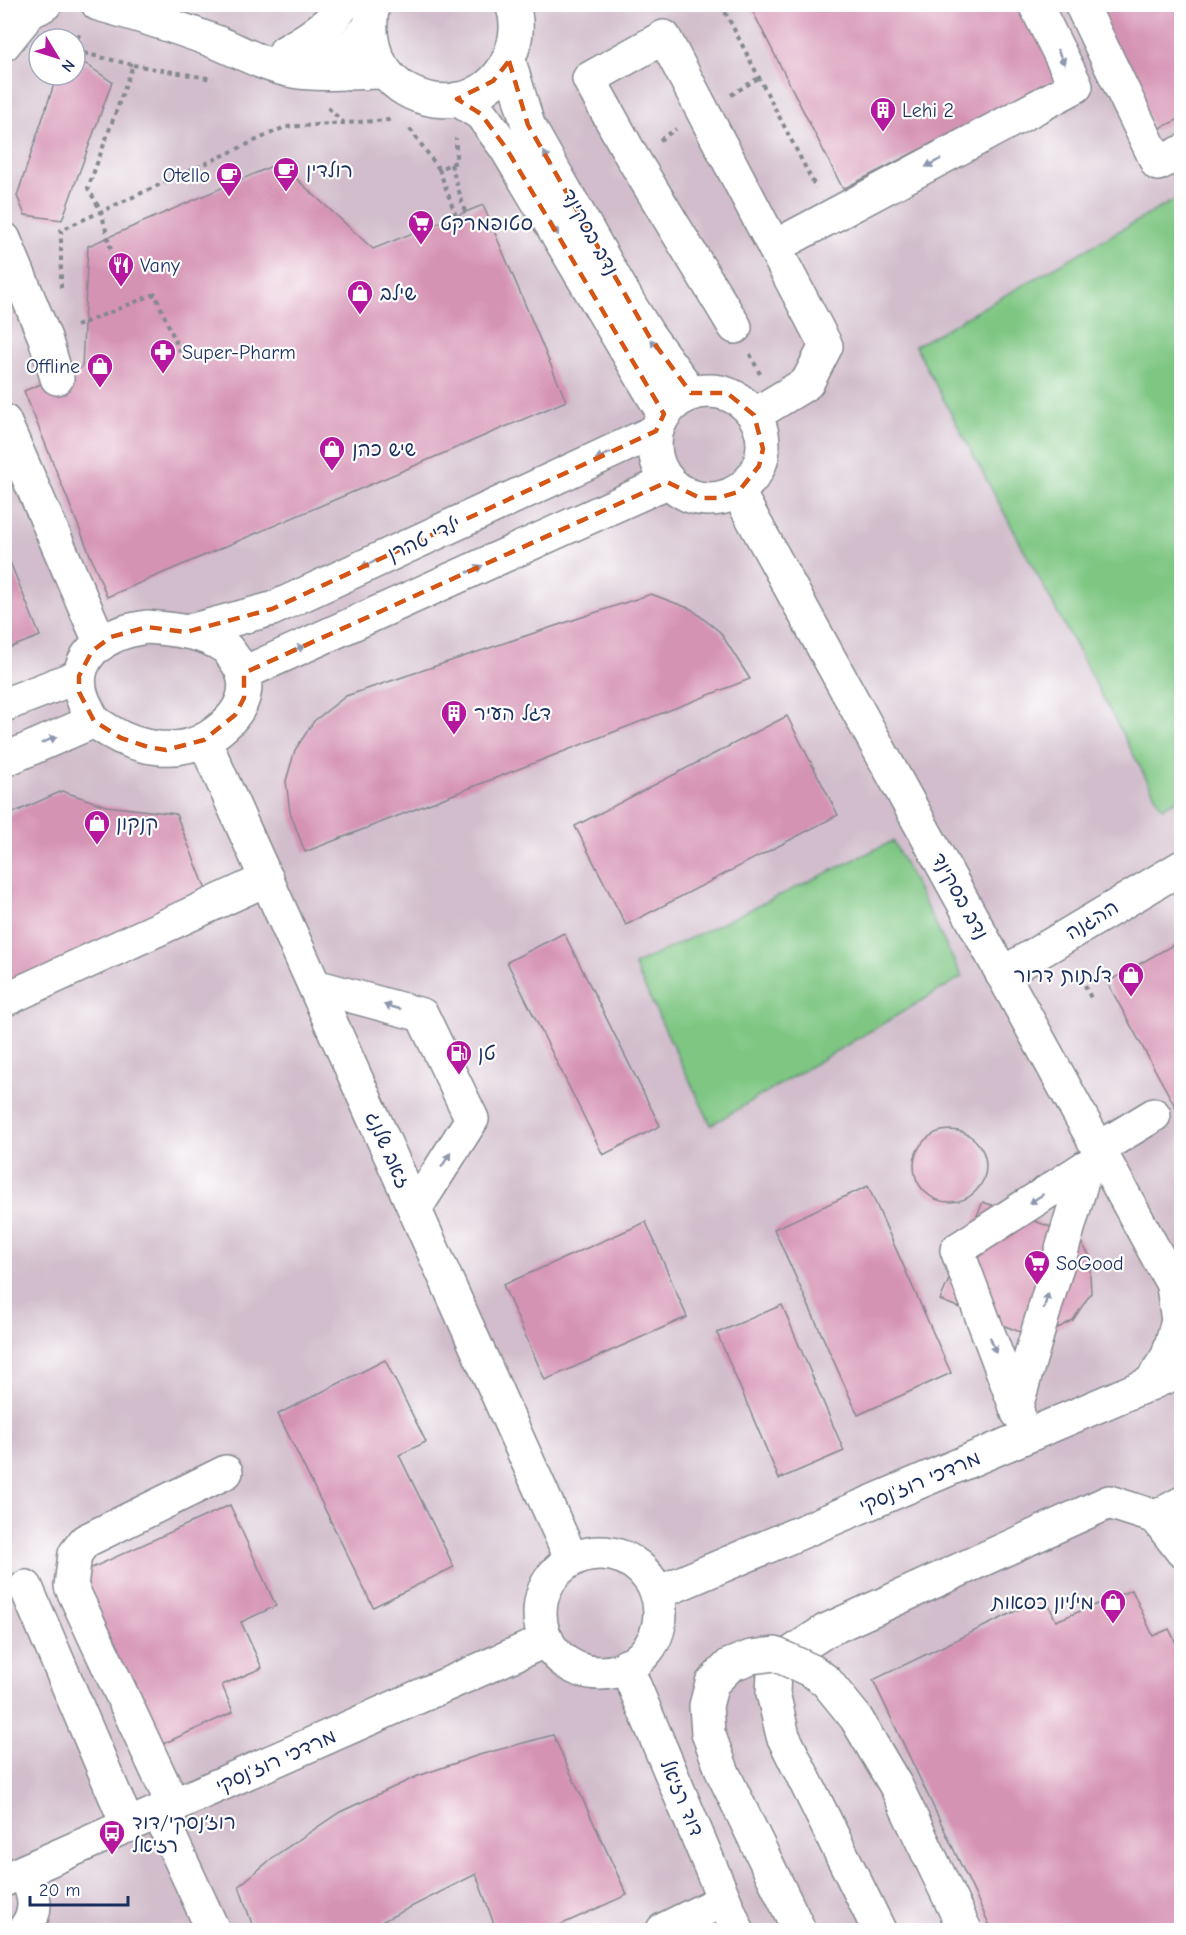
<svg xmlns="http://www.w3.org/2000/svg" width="1186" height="1935" viewBox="0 0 1186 1935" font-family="'Comic Neue','Playpen Sans Hebrew',sans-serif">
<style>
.industrial{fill:#d1bdcb;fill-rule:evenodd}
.green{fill:#7ec682;stroke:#4c7a70;stroke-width:1.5}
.building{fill:#d593b3}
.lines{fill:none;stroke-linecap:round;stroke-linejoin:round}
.minor-casing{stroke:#84888f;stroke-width:36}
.path{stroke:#84888f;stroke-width:4;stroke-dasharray:4.5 4.5;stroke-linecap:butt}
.minor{stroke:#fff;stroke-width:33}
.minor-bridge-casing{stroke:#84888f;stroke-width:36;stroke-linecap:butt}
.minor-bridge{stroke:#fff;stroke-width:33}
.oneway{fill:#8d97ae}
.marked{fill:none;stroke:#d45514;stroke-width:4.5;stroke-dasharray:12 8;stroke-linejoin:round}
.labels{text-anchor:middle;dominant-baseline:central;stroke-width:4.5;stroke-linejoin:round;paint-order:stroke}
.poi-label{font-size:20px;fill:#1b2f5e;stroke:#fff;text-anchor:start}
.street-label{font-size:20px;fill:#1b2f5e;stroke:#fff}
</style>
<rect width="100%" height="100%" fill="#fff"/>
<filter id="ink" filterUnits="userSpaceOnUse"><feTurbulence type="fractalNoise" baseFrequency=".0167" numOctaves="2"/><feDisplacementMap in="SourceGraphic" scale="12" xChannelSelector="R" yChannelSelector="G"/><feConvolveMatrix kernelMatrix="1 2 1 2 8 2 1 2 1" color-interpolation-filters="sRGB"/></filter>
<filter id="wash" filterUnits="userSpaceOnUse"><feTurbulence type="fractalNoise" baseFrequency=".008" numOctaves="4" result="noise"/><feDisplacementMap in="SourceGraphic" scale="24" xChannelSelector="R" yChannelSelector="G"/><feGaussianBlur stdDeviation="1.35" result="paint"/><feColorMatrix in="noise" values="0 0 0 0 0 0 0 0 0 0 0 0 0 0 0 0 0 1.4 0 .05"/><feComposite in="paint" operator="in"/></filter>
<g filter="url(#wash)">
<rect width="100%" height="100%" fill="#ece0c0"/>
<!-- industrial -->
<path class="industrial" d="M 5,5 L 1181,5 L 1181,1930 L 5,1930 ZM 39,39 L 75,39 L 75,75 L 39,75 Z"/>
<!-- green -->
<g class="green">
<polygon points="1181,196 1182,797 1162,808 915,346"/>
<polygon points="893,841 962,977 711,1125 634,965"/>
</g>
<g id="blocks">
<!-- building -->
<g class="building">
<polygon points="749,4 1023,4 1060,77 843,189"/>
<polygon points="1094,4 1182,4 1182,118 1155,130"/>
<polygon points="86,64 112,82 62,220 25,215 17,196 57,75 75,75 75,66"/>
<polygon points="279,163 373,249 483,205 566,401 107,597 24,391 82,367 88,246"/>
<polygon points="4,547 40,636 4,650"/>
<polygon points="651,594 691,609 720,632 750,679 305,852 290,812 286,781 295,750 314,721 346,696"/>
<polygon points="787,716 838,815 626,925 575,826"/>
<polygon points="62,791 106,806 176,814 209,897 4,989 4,817"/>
<polygon points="564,933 660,1126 603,1155 507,962"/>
<polygon points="1182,940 1182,1119 1107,982"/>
<circle cx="950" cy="1166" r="36"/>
<polygon points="868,1186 951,1373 858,1415 774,1229"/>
<polygon points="983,1202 1078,1237 1089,1255 1091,1293 1073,1320 1051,1332 1020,1332 940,1300"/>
<polygon points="646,1222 687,1317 545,1380 503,1285"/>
<polygon points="782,1305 844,1451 779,1479 717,1333"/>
<polygon points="385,1360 426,1442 399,1455 454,1567 373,1607 278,1414"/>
<polygon points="230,1505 276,1606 241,1622 262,1668 222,1685 233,1712 154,1748 76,1575"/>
<polygon points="1132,1590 1153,1636 1169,1629 1182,1655 1182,1930 992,1930 873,1680 1045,1597 1056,1621"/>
<polygon points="553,1735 627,1895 549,1930 496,1930 476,1874 383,1921 388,1930 254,1930 239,1886 276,1855 340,1812 418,1776 479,1755"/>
</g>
</g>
</g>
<g filter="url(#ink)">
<use href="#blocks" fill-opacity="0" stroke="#84888f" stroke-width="1.5"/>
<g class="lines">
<!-- minor casing -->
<g class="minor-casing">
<g id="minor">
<path d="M 98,4 C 138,15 177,27 216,42 C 241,52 265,66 293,71 C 322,76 354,72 384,72"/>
<path d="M 373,4 C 352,107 485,136 512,50 C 517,35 518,19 512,4"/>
<polyline points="1081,4 1158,164 1182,152"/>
<path d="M 4,9 C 20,14 32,13 45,4"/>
<polyline points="4,44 30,12"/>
<path d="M 285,52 C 308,39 329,26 344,4"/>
<polyline points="296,52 332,52 351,46 369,28"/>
<polyline points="509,61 528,125 631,307 649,336 691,393"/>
<polyline points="457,99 481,114 506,148 664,414"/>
<polyline points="4,239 45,338 57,378"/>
<polyline points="774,247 1076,86 1035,4"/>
<polyline points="735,327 632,157 589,79 664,37 826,346 807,383 754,415"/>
<circle cx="709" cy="445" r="54"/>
<polyline points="4,421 101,644"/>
<polyline points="738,492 1182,1301"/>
<path d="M 147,627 C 173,629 204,632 226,648 C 230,651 233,658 237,662 C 257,693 235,720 209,737 C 178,756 138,749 109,731 C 105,728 98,725 94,720 C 91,717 89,712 87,708 C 71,679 81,651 112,637 C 123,631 135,629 147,627 Z"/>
<polyline points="186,632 272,609 656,431"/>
<polyline points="244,673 667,482"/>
<polyline points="4,705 79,676"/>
<polyline points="204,740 572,1560"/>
<polyline points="4,760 94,721"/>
<polyline points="1002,974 1182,867"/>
<polyline points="315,986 422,1015 472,1119 415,1209"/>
<polyline points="4,1000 267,879"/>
<polyline points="1098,1149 1154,1115"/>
<polyline points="1150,1384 1168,1356 1178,1321 1173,1286"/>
<polyline points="1016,1407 957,1250 1086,1167"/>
<polyline points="1018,1413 1016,1407 1086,1167 1095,1164"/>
<polyline points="1156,1517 1182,1503"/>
<circle cx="600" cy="1613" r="60"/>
<polyline points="26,1587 128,1826"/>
<polyline points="658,1593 1182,1370"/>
<polyline points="626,1666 737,1930"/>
<polyline points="174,1807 71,1586 75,1554 85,1541 226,1472"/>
<polyline points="159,1813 213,1930"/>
<polyline points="4,1880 547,1640"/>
<path d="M 24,1930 C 41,1908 33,1894 25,1871"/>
<polyline points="663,1930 724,1900"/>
<polyline points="879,1930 783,1736 773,1693 774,1672 793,1652 825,1631 1109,1502 1156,1517 1182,1551"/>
</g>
</g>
<!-- path -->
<g class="path">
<polyline points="721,4 816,188"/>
<polyline points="75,47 80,31"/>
<polyline points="75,51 133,65 88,188 101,211 112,254"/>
<polyline points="133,65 213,79"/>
<polyline points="731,95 760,77"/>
<polyline points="328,108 344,123"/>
<polyline points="410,129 439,169 456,162 456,138"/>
<polyline points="660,140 676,129"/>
<polyline points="451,164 465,212"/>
<polyline points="439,169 458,222"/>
<polyline points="61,288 61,230 285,127 390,120"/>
<polyline points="76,326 155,294 180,352"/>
<polyline points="750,354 760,374"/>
<polyline points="1077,969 1092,1000"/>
</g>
<!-- minor -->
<use href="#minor" class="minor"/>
<!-- minor-bridge casing -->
<g class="minor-bridge-casing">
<polyline id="minor-bridge" points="799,1930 723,1773 708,1733 706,1706 712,1683 730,1665 751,1657 775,1654 812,1671 826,1681 856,1718 896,1786 965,1930"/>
</g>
<!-- minor-bridge -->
<use href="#minor-bridge" class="minor-bridge"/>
</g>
<!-- one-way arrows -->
<defs><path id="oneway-solid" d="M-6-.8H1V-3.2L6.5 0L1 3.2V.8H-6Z" transform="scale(1.5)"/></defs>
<g class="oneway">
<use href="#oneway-solid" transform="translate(1061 57) rotate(63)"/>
<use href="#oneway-solid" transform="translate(548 159) rotate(-120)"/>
<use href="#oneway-solid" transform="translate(933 163) rotate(152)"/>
<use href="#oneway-solid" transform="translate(554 228) rotate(59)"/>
<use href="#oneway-solid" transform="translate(656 346) rotate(-127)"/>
<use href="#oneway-solid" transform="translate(603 456) rotate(155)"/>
<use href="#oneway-solid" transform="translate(369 564) rotate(155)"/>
<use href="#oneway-solid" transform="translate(475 569) rotate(-24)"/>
<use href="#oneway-solid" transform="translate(297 649) rotate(-24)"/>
<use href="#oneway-solid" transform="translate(49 740) rotate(-23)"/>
<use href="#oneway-solid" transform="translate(392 1007) rotate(-165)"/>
<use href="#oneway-solid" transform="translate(446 1160) rotate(-58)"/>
<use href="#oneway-solid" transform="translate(1036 1199) rotate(147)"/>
<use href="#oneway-solid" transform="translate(1046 1301) rotate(-74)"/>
<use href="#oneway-solid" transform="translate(993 1345) rotate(70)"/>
</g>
</g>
<!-- marked area -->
<path class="marked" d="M 509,61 L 528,125 L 649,336 L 691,393 L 727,393 L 754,415 L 763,449 L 759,466 L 738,492 L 718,498 L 700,498 L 667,482 L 244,673 L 244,698 L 235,715 L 204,740 L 166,750 L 148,747 L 121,738 L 94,721 L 79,692 L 79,676 L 92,651 L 111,637 L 147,627 L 186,632 L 272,609 L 656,431 L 664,414 L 506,148 L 481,114 L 457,99 L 493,81 Z"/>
<!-- icons -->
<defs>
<g id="building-pin" transform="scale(1.35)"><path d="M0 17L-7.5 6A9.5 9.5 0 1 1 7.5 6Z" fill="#b5179e" stroke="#fff"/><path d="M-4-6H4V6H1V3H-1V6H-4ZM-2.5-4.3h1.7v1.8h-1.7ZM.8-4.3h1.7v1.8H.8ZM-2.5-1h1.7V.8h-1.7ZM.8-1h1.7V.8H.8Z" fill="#fff"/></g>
<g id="cafe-pin" transform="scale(1.35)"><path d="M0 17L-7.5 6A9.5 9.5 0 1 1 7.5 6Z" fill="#b5179e" stroke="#fff"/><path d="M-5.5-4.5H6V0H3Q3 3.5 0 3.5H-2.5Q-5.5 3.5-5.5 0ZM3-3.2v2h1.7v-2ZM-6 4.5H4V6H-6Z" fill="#fff"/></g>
<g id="supermarket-pin" transform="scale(1.35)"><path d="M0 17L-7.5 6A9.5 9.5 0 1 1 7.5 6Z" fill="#b5179e" stroke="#fff"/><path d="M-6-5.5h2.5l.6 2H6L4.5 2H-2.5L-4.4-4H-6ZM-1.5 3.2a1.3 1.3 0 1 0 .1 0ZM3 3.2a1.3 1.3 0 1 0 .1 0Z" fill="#fff"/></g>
<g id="restaurant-pin" transform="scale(1.35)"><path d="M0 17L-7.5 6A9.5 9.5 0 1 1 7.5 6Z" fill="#b5179e" stroke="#fff"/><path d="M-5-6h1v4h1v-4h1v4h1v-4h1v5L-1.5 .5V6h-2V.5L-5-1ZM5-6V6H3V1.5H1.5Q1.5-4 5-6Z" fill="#fff"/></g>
<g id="shop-pin" transform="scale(1.35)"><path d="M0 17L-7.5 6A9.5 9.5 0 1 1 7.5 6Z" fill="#b5179e" stroke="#fff"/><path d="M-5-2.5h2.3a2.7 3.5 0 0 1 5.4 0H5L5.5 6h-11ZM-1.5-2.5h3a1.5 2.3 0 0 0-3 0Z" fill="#fff"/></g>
<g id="pharmacy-pin" transform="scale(1.35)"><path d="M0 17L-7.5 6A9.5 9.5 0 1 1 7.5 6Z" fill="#b5179e" stroke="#fff"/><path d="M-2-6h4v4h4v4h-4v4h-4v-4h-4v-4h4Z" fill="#fff"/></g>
<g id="fuel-pin" transform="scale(1.35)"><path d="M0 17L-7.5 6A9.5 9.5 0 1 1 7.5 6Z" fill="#b5179e" stroke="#fff"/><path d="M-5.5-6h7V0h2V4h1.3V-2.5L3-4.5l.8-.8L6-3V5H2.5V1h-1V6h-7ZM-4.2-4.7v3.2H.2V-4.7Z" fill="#fff"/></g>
<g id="bus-pin" transform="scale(1.35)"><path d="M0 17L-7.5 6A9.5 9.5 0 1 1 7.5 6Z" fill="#b5179e" stroke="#fff"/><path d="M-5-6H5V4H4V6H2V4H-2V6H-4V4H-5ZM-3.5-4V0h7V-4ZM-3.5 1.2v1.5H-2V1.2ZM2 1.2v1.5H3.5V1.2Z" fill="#fff"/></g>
</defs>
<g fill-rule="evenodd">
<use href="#building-pin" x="883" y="110"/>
<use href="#cafe-pin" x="286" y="170"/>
<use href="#cafe-pin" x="229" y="175"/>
<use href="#supermarket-pin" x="421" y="223"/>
<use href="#restaurant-pin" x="121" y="265"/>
<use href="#shop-pin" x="360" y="293"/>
<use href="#pharmacy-pin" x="163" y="352"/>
<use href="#shop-pin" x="100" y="366"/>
<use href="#shop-pin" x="332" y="449"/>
<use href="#building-pin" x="454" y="713"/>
<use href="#shop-pin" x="97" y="823"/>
<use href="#shop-pin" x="1131" y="975"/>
<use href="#fuel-pin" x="459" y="1053"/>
<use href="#supermarket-pin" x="1037" y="1263"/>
<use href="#shop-pin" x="1113" y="1602"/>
<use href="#bus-pin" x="112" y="1833"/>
</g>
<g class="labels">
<!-- poi labels -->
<g class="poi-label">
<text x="902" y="110">Lehi 2</text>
<text x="306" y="170">רולדין</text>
<text x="210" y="175" text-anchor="end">Otello</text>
<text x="440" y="223">סטופמרקט</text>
<text x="140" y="265">Vany</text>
<text x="380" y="293">שילב</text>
<text x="182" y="352">Super-Pharm</text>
<text x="80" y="366" text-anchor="end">Offline</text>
<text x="352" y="449">שיש כהן</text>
<text x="474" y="713">דגל העיר</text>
<text x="116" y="823">קנקון</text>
<text x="1112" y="975" text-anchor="end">דלתות דרור</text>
<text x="478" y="1053">טן</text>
<text x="1056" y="1263">SoGood</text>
<text x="1094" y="1602" text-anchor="end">מיליון כסאות</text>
<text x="132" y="1822">רוז׳נסקי/דוד<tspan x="132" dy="23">רזיאל</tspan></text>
</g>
<!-- street labels -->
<g class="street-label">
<text transform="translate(590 232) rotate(61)">נדב בסקינד</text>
<text transform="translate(424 539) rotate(-25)">ילדי טהרן</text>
<text transform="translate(960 896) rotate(61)">נדב בסקינד</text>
<text transform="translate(1092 920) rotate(-31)">ההגנה</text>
<text transform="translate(388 1150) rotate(66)">זאב שלנג</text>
<text transform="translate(920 1482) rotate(-23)">מרדכי רוז'נסקי</text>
<text transform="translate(276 1761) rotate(-24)">מרדכי רוז'נסקי</text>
<text transform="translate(682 1798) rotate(67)">דוד רזיאל</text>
</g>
</g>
<!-- margin -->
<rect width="1186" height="1935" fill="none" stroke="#fff" stroke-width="24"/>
<!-- north arrow -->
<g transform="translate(57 57) rotate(128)"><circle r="28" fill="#ffffff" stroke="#a4acbf" stroke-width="1.5"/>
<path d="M0-4.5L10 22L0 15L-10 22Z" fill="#b5179e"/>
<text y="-9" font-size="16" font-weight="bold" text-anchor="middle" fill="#1b2f5e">N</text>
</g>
<!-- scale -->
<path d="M30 1896v9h98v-9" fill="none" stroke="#1b2f5e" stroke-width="3"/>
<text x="39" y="1896" font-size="18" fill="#1b2f5e" stroke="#ffffff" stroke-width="4.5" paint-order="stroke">20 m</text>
</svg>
